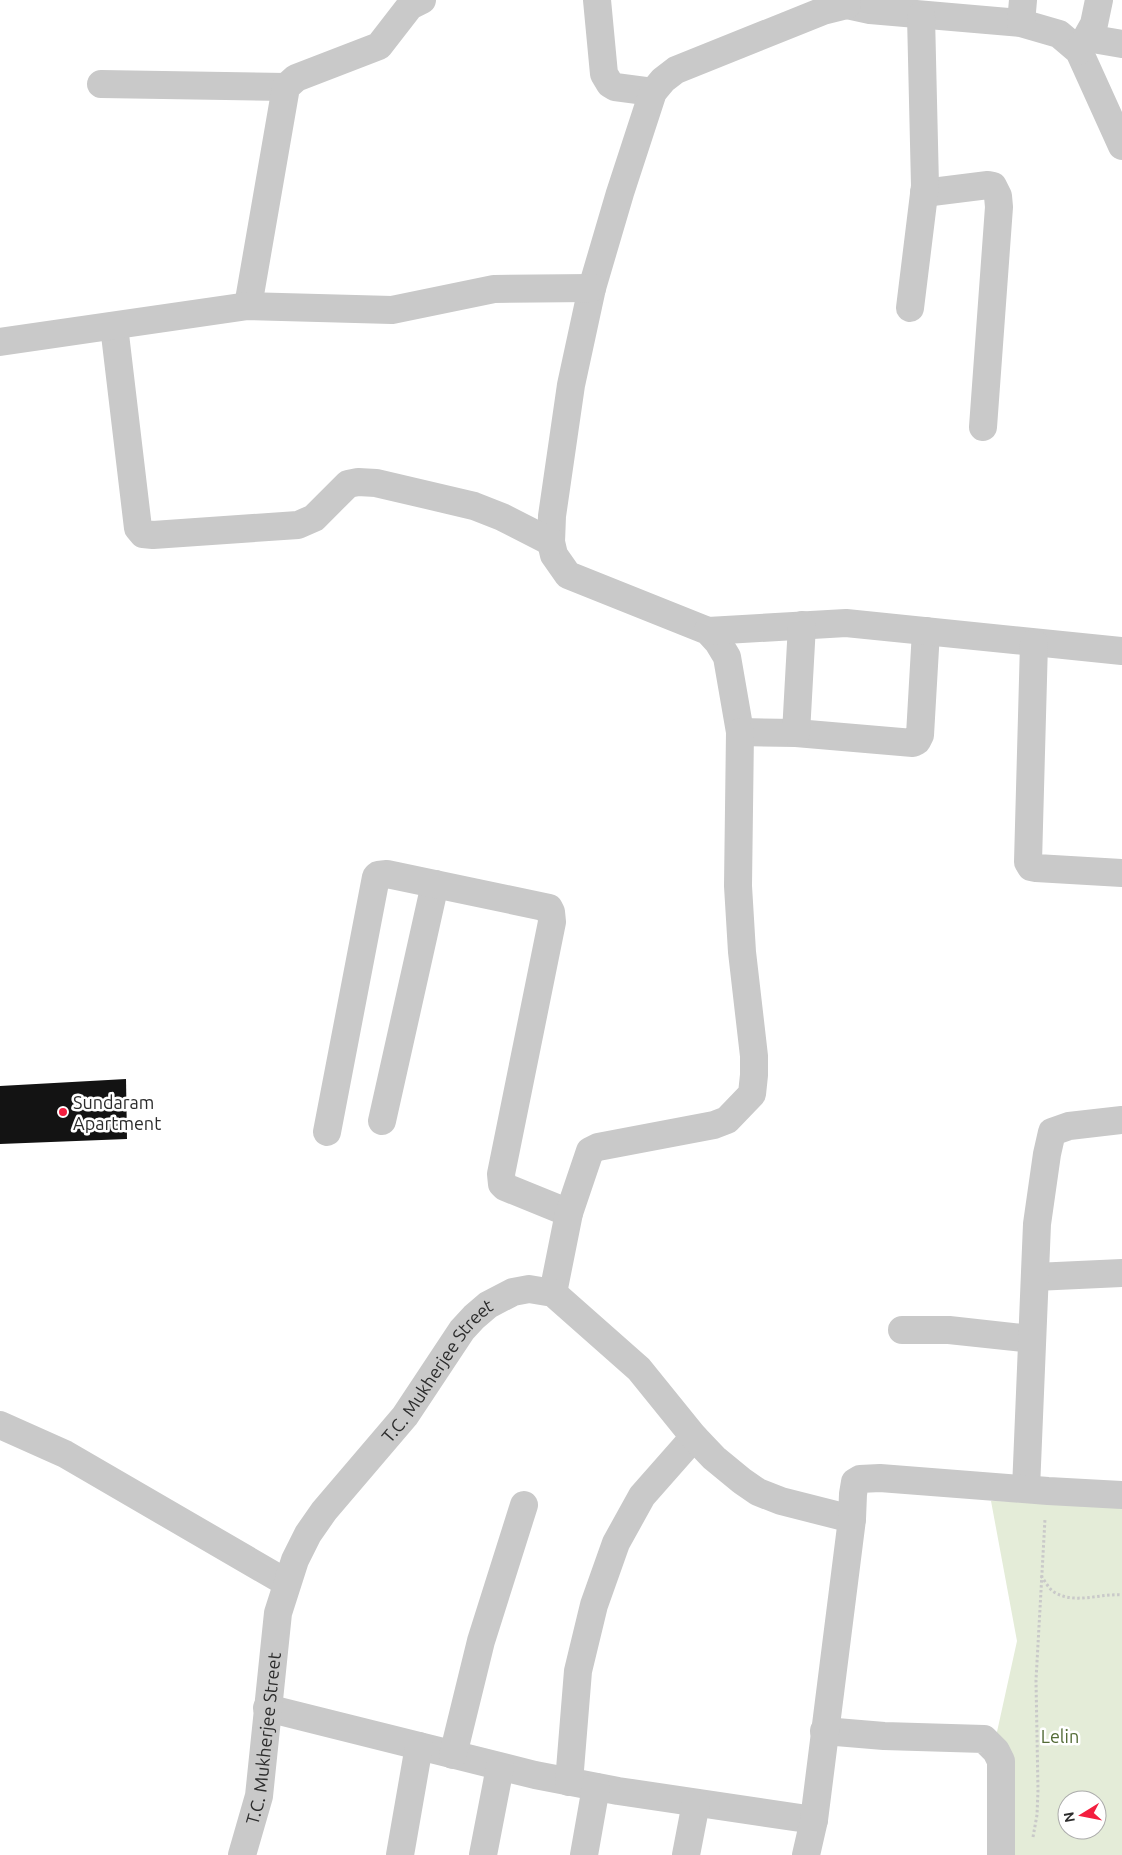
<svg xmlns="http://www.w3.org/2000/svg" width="1122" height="1855" viewBox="0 0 1122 1855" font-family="Ubuntu,sans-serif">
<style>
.green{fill:#e4ecd8;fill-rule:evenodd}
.building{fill:#131313}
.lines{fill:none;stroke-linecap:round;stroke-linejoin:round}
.path{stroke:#c9c9c9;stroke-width:3;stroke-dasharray:2.5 2.5;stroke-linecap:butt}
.minor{stroke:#c9c9c9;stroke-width:28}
.poi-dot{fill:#f31e3f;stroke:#fff;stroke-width:2}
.labels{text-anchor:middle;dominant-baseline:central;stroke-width:5;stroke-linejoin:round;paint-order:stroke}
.poi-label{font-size:18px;fill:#2c2c2c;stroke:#fff;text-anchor:start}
.street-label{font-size:18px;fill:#2c2c2c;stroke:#fff}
.park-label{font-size:18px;fill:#536b36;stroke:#fff}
</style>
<rect width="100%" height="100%" fill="#fff"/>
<!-- green -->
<path class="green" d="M 991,1501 L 1122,1504 L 1122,1855 L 1000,1855 L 993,1750 L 1017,1641 ZM 1067,1800 L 1097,1800 L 1097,1830 L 1067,1830 Z"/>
<!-- building -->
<polygon class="building" points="126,1079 127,1139 0,1144 0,1086"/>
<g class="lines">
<!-- path -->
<g class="path">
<path d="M 1041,1576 C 1045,1581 1049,1589 1054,1592 C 1075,1605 1100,1593 1122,1595"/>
<polyline points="1033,1837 1037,1815 1038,1790 1036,1680 1045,1519"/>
</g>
<!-- minor -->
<g class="minor">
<polyline points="597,0 604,74 610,84 615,87 653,92"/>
<polyline points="846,0 847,5 870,10 1021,23 1059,34 1079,51 1122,146"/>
<polyline points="847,5 823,11 676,70 663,80 653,92 620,193 592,288 571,385 552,516 551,542 554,555 568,575 708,631 718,642 727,657 740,732 796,733 913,743 917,741 920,735 926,631"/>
<polyline points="1021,23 1023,0"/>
<polyline points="1087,38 1122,44"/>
<polyline points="1079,51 1094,24 1099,0"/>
<polyline points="101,84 286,87"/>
<polyline points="924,193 988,185 993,186 998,196 999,207 983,427"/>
<polyline points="248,306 286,87 296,78 379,46 410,6 422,0"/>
<polyline points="910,308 925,186 921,16"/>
<polyline points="114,326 138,528 143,534 153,535 298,525 314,518 348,484 358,482 376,483 474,506 502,517 551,542"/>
<polyline points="0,342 248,306 392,310 494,289 592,288"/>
<polyline points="708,631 846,623 1122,651"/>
<polyline points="1034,643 1028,862 1031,867 1036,868 1122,873"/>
<polyline points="796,733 802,625"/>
<polyline points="382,1121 435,884"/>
<polyline points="327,1132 376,877 378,875 387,874 549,908 551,912 552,922 501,1174 502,1184 505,1187 569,1213"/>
<polyline points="1035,1277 1122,1273"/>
<polyline points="553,1293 569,1213 590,1151 598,1147 714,1125 727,1120 752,1094 754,1075 754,1056 742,952 738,886 740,732"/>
<polyline points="902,1330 949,1330 1032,1339"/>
<polyline points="0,1425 65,1454 287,1583"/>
<polyline points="1026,1489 1037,1224 1047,1154 1052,1132 1069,1126 1122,1120"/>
<polyline points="267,1708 535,1775 618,1791 814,1820"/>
<polyline points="824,1731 884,1736 984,1739 996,1751 1001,1761 1001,1855"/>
<polyline points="453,1755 481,1641 524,1505"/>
<polyline points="569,1782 578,1671 594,1605 616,1543 642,1496 694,1437"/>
<path id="s1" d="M 242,1855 L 259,1796 L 278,1613 L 295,1560 L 308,1534 L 324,1511 L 405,1416 L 462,1330 L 474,1317 L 488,1305 L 513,1292 L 529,1289 L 553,1293 L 639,1369 L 694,1437 L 714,1458 L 742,1481 L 758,1492 L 781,1501 L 852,1519"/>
<polyline points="400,1855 419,1746"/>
<polyline points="483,1855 500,1767"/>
<polyline points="584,1855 596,1787"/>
<polyline points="686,1855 696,1803"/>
<polyline points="806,1855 814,1820 852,1519 853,1494 855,1482 860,1479 880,1478 1048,1491 1122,1495"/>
</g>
</g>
<!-- markers -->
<circle class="poi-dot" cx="63" cy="1112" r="5"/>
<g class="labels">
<!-- poi labels -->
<g class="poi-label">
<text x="73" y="1102">Sundaram<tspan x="73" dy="21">Apartment</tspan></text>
</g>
<!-- street labels -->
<g class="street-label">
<text stroke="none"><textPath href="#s1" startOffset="539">T.C. Mukherjee Street</textPath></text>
<text stroke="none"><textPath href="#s1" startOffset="119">T.C. Mukherjee Street</textPath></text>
</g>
<!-- park labels -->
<g class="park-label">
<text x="1060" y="1736">Lelin</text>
</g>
</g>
<!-- north arrow -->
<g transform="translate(1082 1815) rotate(260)"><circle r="24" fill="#ffffff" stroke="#ababab"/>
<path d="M0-4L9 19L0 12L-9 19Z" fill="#f31e3f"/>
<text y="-8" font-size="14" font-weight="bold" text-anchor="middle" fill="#2c2c2c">N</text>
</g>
</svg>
